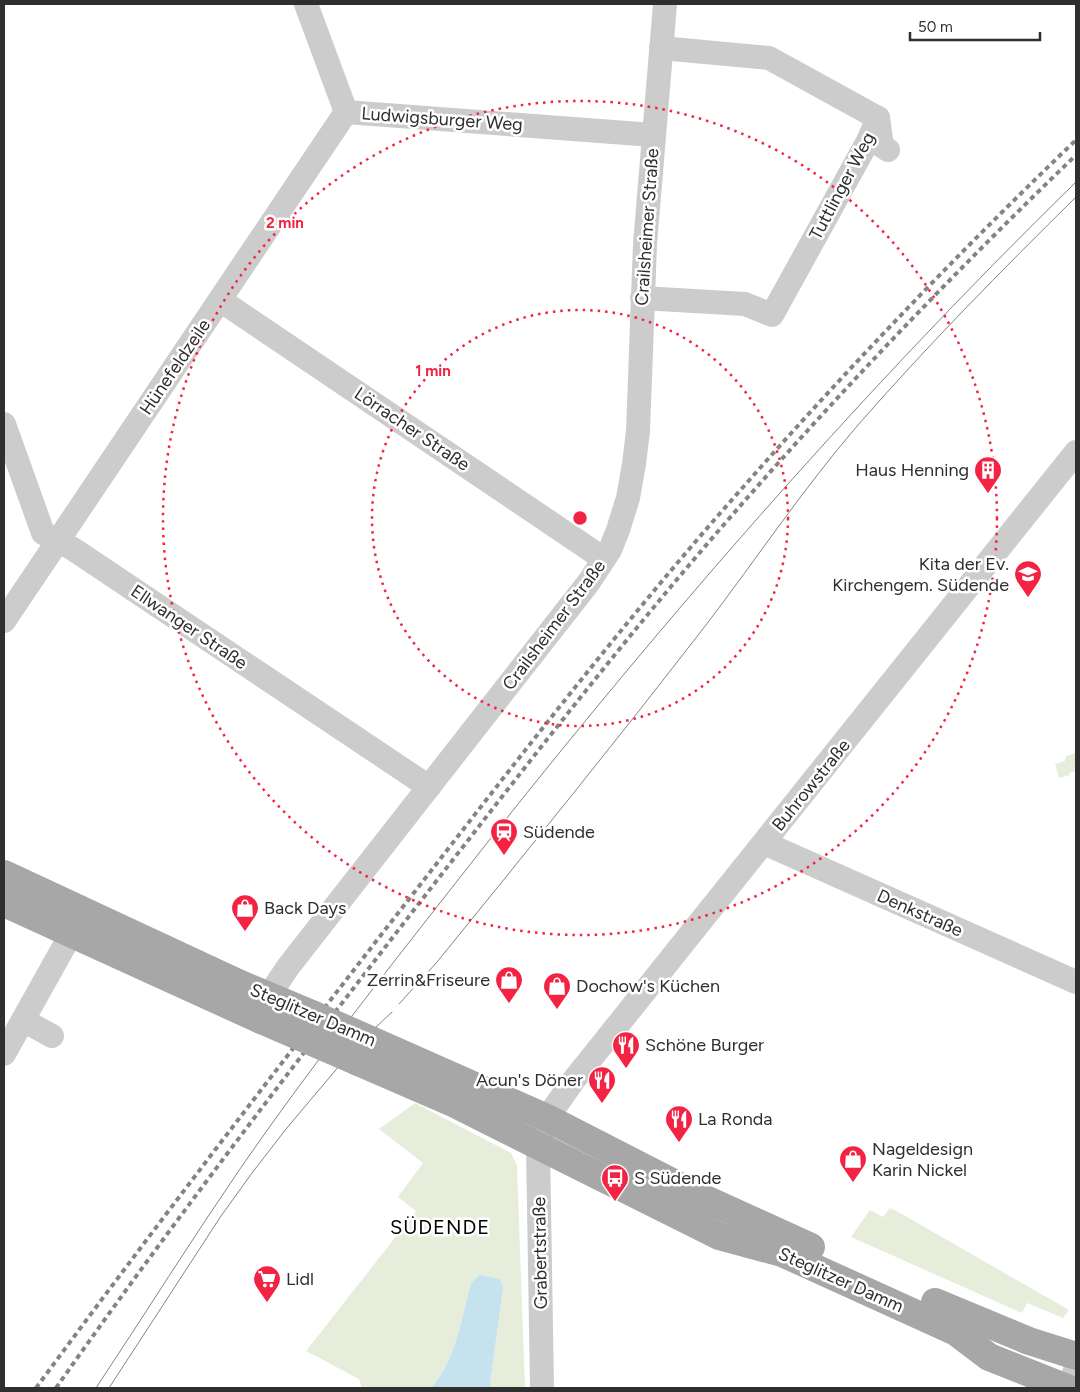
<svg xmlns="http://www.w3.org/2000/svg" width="1080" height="1392" viewBox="0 0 1080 1392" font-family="Figtree,sans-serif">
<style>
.green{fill:#e6eddb}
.water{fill:#c6e2ee}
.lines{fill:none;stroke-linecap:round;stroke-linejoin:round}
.minor{stroke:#ccc;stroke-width:24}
.major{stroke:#a7a7a7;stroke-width:28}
.tram{stroke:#848484;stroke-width:1}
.rail{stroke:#848484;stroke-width:4;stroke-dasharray:5 4;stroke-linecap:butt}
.major-bridge{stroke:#a7a7a7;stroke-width:28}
.ring{fill:none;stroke:#f32343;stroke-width:2.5;stroke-dasharray:2.5 5}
.labels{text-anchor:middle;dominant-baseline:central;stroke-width:5;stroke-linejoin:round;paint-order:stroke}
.street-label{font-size:18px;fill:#2f2f2f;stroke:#fff}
.poi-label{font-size:18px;fill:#2f2f2f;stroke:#fff;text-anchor:start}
.quarter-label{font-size:20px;letter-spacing:1px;fill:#000;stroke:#fff}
.centre{fill:#f32343;stroke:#fff;stroke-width:2.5}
.ring-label{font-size:15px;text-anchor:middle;font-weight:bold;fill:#f32343;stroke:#fff;stroke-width:5;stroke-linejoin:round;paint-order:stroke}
</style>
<rect width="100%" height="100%" fill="#fff"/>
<!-- green -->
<g class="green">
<polygon points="1076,753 1076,771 1069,773 1070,775 1059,778 1055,764 1065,761 1066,756"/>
<path d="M 415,1103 L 511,1153 L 517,1165 L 525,1388 L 491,1388 L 490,1384 L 503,1289 L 471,1283 C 461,1319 456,1360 431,1388 L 362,1388 L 359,1379 L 306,1351 L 416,1211 L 398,1197 L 423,1163 L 379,1129 Z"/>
<polygon points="890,1208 900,1213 1069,1310 1063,1318 1027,1303 1022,1313 851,1237 870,1210 883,1217"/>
</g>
<!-- water -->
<path class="water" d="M 480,1275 L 500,1279 L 503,1289 L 490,1384 L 491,1388 L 431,1388 C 456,1360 461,1319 471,1283 Z"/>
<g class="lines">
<!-- minor -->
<g class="minor">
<polyline points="306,4 346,112"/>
<polyline points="661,48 769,58 878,118"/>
<polyline points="346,112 653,135"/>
<polyline points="878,118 882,146 888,150"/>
<polyline points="642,298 745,304 772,315 868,141 878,118"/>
<polyline points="220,300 604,559"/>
<polyline points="4,424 43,533 73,549 429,787"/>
<polyline points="4,621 346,112"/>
<polyline points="764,843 1076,982"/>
<polyline points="258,1012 288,967 589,582 610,550 618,530 628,498 634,464 638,431 645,244 665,4"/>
<polyline points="23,1020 52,1036"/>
<polyline points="4,1054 71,934 79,917"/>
<polyline points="542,1388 538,1146 547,1118 573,1081 1076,452"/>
<polyline points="1068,1388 1076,1368"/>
</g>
<!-- major -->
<g class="major">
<polyline points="4,874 238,983 314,1015"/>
<polyline points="4,903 261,1020"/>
<polyline points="371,1040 547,1118 701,1197 811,1247"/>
<polyline points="358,1062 455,1104 719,1236 782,1253 956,1332 989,1357 1067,1388"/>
<polyline points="935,1302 1029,1341 1076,1356"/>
</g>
<!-- tram -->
<g class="tram">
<path d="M 399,1004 L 437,962 C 528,850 618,739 706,625 C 757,558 803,489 858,425 C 927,346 1001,271 1076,197"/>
<path d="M 96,1388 C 145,1314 192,1239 242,1166 C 309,1069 382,977 454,885 C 647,638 852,401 1076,182"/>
<polyline points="109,1388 221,1216 252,1173 286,1129 356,1046 392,1012"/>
</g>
<!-- rail -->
<g class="rail">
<path d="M 36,1388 C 151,1232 269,1079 388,926 C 502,780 614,633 737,494 C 845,371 958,253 1076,140"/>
<path d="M 56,1388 C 167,1230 285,1077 403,924 C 494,807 584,690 679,577 C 804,429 937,289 1076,155"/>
</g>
<!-- major-bridge -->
<g class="major-bridge">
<polyline points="314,1015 371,1040"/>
<polyline points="261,1020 358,1062"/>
</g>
</g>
<!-- distance rings -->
<g class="ring">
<circle cx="580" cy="518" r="208"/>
<circle cx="580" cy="518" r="417"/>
</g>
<!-- icons -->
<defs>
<g id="building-pin" transform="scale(1.4375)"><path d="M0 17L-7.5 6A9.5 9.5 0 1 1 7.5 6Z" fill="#f32343" stroke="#fff"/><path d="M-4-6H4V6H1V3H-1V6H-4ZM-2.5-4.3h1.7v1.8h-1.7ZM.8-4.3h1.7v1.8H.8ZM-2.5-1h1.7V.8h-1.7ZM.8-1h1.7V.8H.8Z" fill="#fff"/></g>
<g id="school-pin" transform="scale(1.4375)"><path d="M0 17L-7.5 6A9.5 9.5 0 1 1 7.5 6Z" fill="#f32343" stroke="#fff"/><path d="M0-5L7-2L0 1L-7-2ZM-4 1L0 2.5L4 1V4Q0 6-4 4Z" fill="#fff"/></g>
<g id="station-pin" transform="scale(1.4375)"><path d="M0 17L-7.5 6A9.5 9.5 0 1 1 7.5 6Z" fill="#f32343" stroke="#fff"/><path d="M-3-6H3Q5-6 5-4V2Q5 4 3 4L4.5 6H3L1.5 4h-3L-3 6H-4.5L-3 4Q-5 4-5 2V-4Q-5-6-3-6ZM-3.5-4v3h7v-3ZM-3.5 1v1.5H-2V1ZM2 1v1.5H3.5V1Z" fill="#fff"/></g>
<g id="shop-pin" transform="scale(1.4375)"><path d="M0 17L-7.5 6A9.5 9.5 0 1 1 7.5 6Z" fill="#f32343" stroke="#fff"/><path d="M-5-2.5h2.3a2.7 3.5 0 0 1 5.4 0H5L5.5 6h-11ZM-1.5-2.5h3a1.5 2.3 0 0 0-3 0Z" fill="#fff"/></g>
<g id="restaurant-pin" transform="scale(1.4375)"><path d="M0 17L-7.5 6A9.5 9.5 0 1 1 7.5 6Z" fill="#f32343" stroke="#fff"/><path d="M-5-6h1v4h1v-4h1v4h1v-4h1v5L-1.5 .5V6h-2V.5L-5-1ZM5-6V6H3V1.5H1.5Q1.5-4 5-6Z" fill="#fff"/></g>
<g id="bus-pin" transform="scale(1.4375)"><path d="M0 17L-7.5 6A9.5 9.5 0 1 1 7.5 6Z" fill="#f32343" stroke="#fff"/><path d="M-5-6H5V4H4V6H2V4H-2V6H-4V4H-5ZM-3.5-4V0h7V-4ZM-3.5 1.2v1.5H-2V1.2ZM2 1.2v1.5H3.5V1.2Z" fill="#fff"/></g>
<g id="supermarket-pin" transform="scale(1.4375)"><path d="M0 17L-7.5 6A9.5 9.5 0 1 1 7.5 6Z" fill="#f32343" stroke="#fff"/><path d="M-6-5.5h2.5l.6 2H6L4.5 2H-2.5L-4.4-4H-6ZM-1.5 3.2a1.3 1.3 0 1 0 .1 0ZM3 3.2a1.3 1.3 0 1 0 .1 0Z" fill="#fff"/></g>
</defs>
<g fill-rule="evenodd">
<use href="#building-pin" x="988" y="470"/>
<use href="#school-pin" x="1028" y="574"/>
<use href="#station-pin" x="504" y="832"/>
<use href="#shop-pin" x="245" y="908"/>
<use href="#shop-pin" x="509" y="980"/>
<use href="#shop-pin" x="557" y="986"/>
<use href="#restaurant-pin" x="626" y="1045"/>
<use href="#restaurant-pin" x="602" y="1080"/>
<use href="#restaurant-pin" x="679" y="1119"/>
<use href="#shop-pin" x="853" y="1159"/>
<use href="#bus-pin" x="615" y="1178"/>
<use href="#supermarket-pin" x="267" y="1279"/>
</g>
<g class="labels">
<!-- street labels -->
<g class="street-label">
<text transform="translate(442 119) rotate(4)">Ludwigsburger Weg</text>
<text transform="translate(842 186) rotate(-62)">Tuttlinger Weg</text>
<text transform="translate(647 227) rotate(-86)">Crailsheimer Straße</text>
<text transform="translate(175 367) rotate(-56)">Hünefeldzeile</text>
<text transform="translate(412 429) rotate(34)">Lörracher Straße</text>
<text transform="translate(554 625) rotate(-53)">Crailsheimer Straße</text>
<text transform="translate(189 627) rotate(34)">Ellwanger Straße</text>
<text transform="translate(811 785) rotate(-51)">Buhrowstraße</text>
<text transform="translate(920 913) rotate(24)">Denkstraße</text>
<text transform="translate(313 1015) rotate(23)">Steglitzer Damm</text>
<text transform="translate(540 1253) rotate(-91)">Grabertstraße</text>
<text transform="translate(841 1280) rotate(24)">Steglitzer Damm</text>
</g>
<!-- poi labels -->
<g class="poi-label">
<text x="969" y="470" text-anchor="end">Haus Henning</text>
<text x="1009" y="564" text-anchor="end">Kita der Ev.<tspan x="1009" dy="21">Kirchengem. Südende</tspan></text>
<text x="523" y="832">Südende</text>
<text x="264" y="908">Back Days</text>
<text x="490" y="980" text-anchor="end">Zerrin&amp;Friseure</text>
<text x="576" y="986">Dochow's Küchen</text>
<text x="645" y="1045">Schöne Burger</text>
<text x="583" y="1080" text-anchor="end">Acun's Döner</text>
<text x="698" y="1119">La Ronda</text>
<text x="872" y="1149">Nageldesign<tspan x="872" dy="21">Karin Nickel</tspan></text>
<text x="634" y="1178">S Südende</text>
<text x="286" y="1279">Lidl</text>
</g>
<!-- quarter labels -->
<g class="quarter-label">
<text x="440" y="1227">SÜDENDE</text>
</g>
</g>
<circle cx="580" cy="518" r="8" class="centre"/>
<g class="ring-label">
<text x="285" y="228">2 min</text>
<text x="433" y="376">1 min</text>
</g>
<!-- border -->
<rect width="1080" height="1392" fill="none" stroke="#2f2f2f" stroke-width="10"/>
<!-- scale -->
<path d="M910 32v8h130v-8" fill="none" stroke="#2f2f2f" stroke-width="2.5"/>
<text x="918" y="32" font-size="15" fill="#2f2f2f" stroke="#ffffff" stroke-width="4" paint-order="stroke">50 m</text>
</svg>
